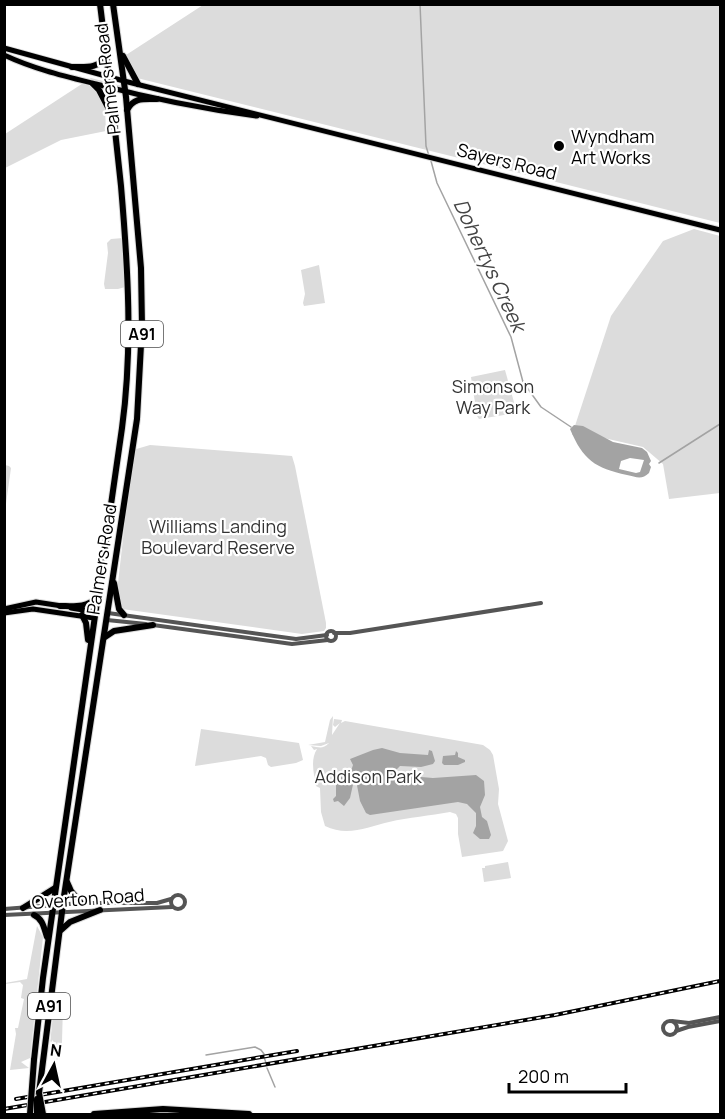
<svg xmlns="http://www.w3.org/2000/svg" width="725" height="1119" viewBox="0 0 725 1119" font-family="Manrope,sans-serif">
<style>
.green{fill:#dcdcdc}
.water{fill:#a3a3a3;fill-rule:evenodd}
.lines{fill:none;stroke-linecap:round;stroke-linejoin:round}
.stream{stroke:#a3a3a3;stroke-width:1.5}
.major-casing{stroke:#dbdbdb;stroke-width:7}
.highway-casing{stroke:#dbdbdb;stroke-width:8}
.minor{stroke:#555;stroke-width:4}
.major{stroke:#000;stroke-width:5}
.highway{stroke:#000;stroke-width:6}
.rail-casing{stroke:#000;stroke-width:4}
.rail{stroke:#fff;stroke-width:1.5;stroke-dasharray:4.5;stroke-linecap:butt}
.highway-bridge-casing{stroke:#dbdbdb;stroke-width:8;stroke-linecap:butt}
.highway-bridge{stroke:#000;stroke-width:6}
.poi-dot{fill:#000;stroke:#fff;stroke-width:2}
.labels{text-anchor:middle;dominant-baseline:central;stroke-width:4.5;stroke-linejoin:round;paint-order:stroke}
.shield{fill:#fff;stroke:#4c4c4c;stroke-width:1.5}
.shield-label{font-size:16px;font-weight:bold;fill:#000}
.street-label{font-size:18px;fill:#000;stroke:#fff}
.poi-label{font-size:18px;fill:#000;stroke:#fff;text-anchor:start}
.park-label{font-size:18px;fill:#333;stroke:#fff}
.water-label{font-size:20px;font-style:italic;fill:#444;stroke:#fff}
</style>
<rect width="100%" height="100%" fill="#fff"/>
<!-- green -->
<g class="green">
<polygon points="203,5 720,5 720,223 544,179 544,176 532,173 531,176 137,78 126,55"/>
<polygon points="91,78 122,86 101,99 105,109 106,131 61,140 5,168 5,134"/>
<polygon points="694,229 720,236 720,493 669,499 663,464 643,447 604,438 572,435 611,316 663,241"/>
<polygon points="123,238 125,287 118,289 105,289 104,284 108,253 107,243 111,239"/>
<polygon points="319,265 325,303 304,306 303,303 305,294 301,270"/>
<polygon points="505,370 517,413 479,419 477,416 471,377"/>
<polygon points="150,445 292,456 295,466 326,623 326,628 324,631 302,634 122,609 117,592 133,450"/>
<polygon points="5,465 9,466 11,468 5,511"/>
<path d="M 333,716 L 332,735 L 340,723 L 335,727 L 333,725 L 334,719 L 342,720 L 341,723 L 345,721 L 483,745 L 490,750 L 493,755 L 499,789 L 498,804 L 508,841 L 503,851 L 462,857 L 458,834 L 458,818 L 456,814 L 450,812 C 430,816 409,817 389,822 C 368,827 347,837 325,826 L 321,812 L 320,788 L 316,786 C 314,774 310,760 317,749 L 314,750 L 311,746 C 319,747 322,750 329,743 L 321,746 L 308,745 L 325,742 L 330,720 Z"/>
<polygon points="201,729 299,743 303,760 296,763 271,767 268,765 266,758 261,756 195,766"/>
<polygon points="508,862 511,878 484,882 482,868 485,868 485,866"/>
<polygon points="37,926 43,937 30,1058 21,1062 29,1068 10,1070 16,1034 15,1028 18,1028 24,999 21,998 23,985 20,982 5,984 5,983 27,979"/>
<polygon points="54,1004 63,1004 62,1042 58,1059 56,1060 49,1055"/>
</g>
<!-- water -->
<g class="water">
<path d="M 574,425 L 583,426 L 613,442 L 642,448 L 647,452 L 651,461 L 649,464 L 651,467 L 649,473 C 642,480 636,477 627,475 C 595,468 583,460 570,429 ZM 630,458 L 644,460 L 640,472 L 636,473 L 619,469 L 621,461 Z"/>
<polygon points="382,748 400,753 428,755 429,750 432,751 435,761 433,764 421,767 400,766 395,771 398,775 433,778 476,775 484,781 485,795 480,807 482,817 487,821 491,835 489,839 480,839 473,833 476,826 476,813 467,804 458,802 370,815 366,813 360,801 356,780 354,780 350,798 344,806 338,801 334,802 333,799 336,796 336,773 352,768 353,765 350,759 373,750"/>
<polygon points="456,751 458,753 458,757 465,760 465,762 458,765 444,765 442,763 443,756 455,755"/>
</g>
<g class="lines">
<!-- stream -->
<g class="stream">
<polyline points="420,4 426,146 429,156"/>
<polyline points="431,161 437,183 511,337 523,382 541,407 571,427"/>
<polyline points="659,463 720,424"/>
<polyline points="206,1055 255,1047 261,1050 264,1054"/>
<polyline points="264,1057 266,1063"/>
<polyline points="267,1068 275,1087"/>
</g>
<!-- major casing -->
<g class="major-casing">
<g id="major">
<polyline points="4,48 124,81 720,230"/>
<path d="M 4,55 C 34,69 64,76 96,84 C 149,98 203,109 257,116"/>
<polyline points="71,608 95,612"/>
<polyline points="4,609 36,602 62,606"/>
<polyline points="4,613 33,609 94,618"/>
</g>
</g>
<!-- highway casing -->
<g class="highway-casing">
<g id="highway">
<polyline points="123,56 138,84"/>
<path d="M 72,67 C 86,67 98,69 106,56"/>
<polyline points="93,84 99,90 111,113"/>
<path d="M 127,110 C 134,97 144,99 157,99"/>
<polyline points="114,583 119,609 124,615"/>
<path d="M 60,606 C 73,606 87,608 96,598"/>
<polyline points="82,615 86,623 88,640"/>
<polyline points="105,637 114,631 153,625"/>
<polyline points="67,882 71,891 81,903"/>
<polyline points="23,908 55,888"/>
<path d="M 34,915 C 43,919 44,928 47,937"/>
<polyline points="61,930 70,922 100,910"/>
<path d="M 34,1060 L 43,978 L 122,428 C 133,347 128,268 121,186 C 115,126 108,65 100,4"/>
<polyline points="39,1093 64,896 137,419 142,326 141,268 126,97 113,4"/>
<polyline points="94,1114 163,1109 249,1114"/>
</g>
</g>
<!-- minor -->
<g class="minor">
<polyline points="108,613 296,639 327,635"/>
<polyline points="107,620 146,624"/>
<polyline points="153,625 292,644 328,640"/>
<circle cx="331" cy="636" r="5"/>
<polyline points="334,633 350,633 541,603"/>
<circle cx="178" cy="902" r="7"/>
<polyline points="4,909 81,903 157,903 171,899"/>
<polyline points="4,915 172,907"/>
<polyline points="672,1021 689,1023 720,1017"/>
<circle cx="670" cy="1028" r="7"/>
<polyline points="676,1031 688,1027 720,1021"/>
</g>
<!-- major -->
<use href="#major" class="major"/>
<!-- highway -->
<use href="#highway" class="highway"/>
<!-- rail casing -->
<g class="rail-casing">
<g id="rail">
<polyline points="16,1099 297,1051"/>
<polyline points="4,1109 555,1015 720,981"/>
</g>
</g>
<!-- rail -->
<use href="#rail" class="rail"/>
<!-- highway-bridge casing -->
<g class="highway-bridge-casing">
<g id="highway-bridge">
<polyline points="39,1093 43,1114"/>
<polyline points="30,1114 34,1060"/>
<polyline points="37,1114 37,1099"/>
</g>
</g>
<!-- highway-bridge -->
<use href="#highway-bridge" class="highway-bridge"/>
</g>
<!-- markers -->
<circle class="poi-dot" cx="559" cy="146" r="6"/>
<g class="labels">
<!-- shield labels -->
<g class="shield">
<rect x="121" y="321" width="42" height="26" rx="4.5"/>
<rect x="28" y="993" width="42" height="26" rx="4.5"/>
</g>
<g class="shield-label">
<text x="142" y="334">A91</text>
<text x="49" y="1006">A91</text>
</g>
<!-- street labels -->
<g class="street-label">
<text transform="translate(107 79) rotate(-97)">Palmers Road</text>
<text transform="translate(507 161) rotate(14)">Sayers Road</text>
<text transform="translate(101 559) rotate(-81)">Palmers Road</text>
<text transform="translate(88 898) rotate(-4)">Overton Road</text>
</g>
<!-- poi labels -->
<g class="poi-label">
<text x="571" y="136">Wyndham<tspan x="571" dy="21">Art Works</tspan></text>
</g>
<!-- park labels -->
<g class="park-label">
<text x="493" y="386">Simonson<tspan x="493" dy="21">Way Park</tspan></text>
<text x="218" y="526">Williams Landing<tspan x="218" dy="21">Boulevard Reserve</tspan></text>
<text x="368" y="776">Addison Park</text>
</g>
<!-- water labels -->
<g class="water-label">
<text transform="translate(490 265) rotate(65)">Dohertys Creek</text>
</g>
</g>
<!-- border -->
<rect width="725" height="1119" fill="none" stroke="#000000" stroke-width="12"/>
<!-- north arrow -->
<g transform="translate(54 1065) rotate(8)" stroke="#ffffff" stroke-width="4.5" paint-order="stroke">
<path d="M0-4.5L10 22L0 15L-10 22Z" fill="#000000"/>
<text y="-9" font-size="16" font-weight="bold" text-anchor="middle" fill="#000000">N</text>
</g>
<!-- scale -->
<path d="M509 1083v9h117v-9" fill="none" stroke="#000000" stroke-width="3"/>
<text x="518" y="1083" font-size="18" fill="#000000" stroke="#ffffff" stroke-width="4.5" paint-order="stroke">200 m</text>
</svg>
